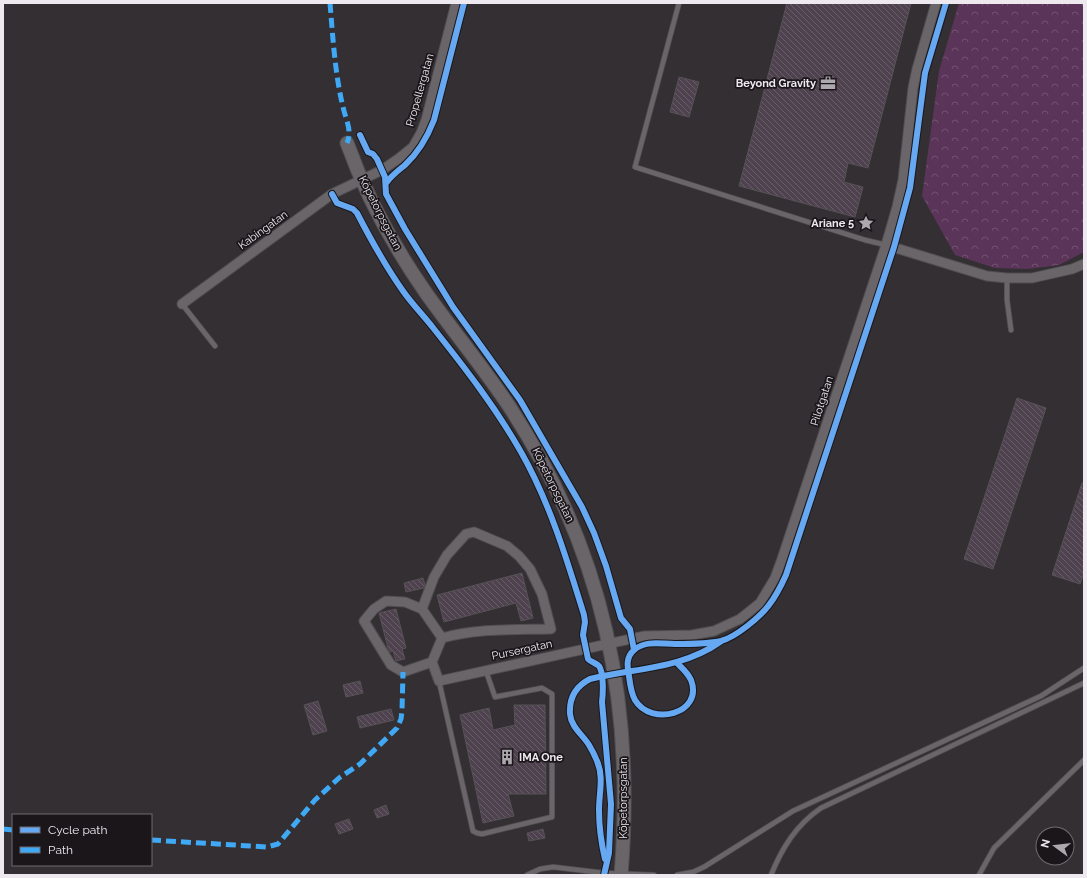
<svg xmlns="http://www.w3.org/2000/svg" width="1087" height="878" viewBox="0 0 1087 878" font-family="Raleway,sans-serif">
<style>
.forest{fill:url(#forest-crowns)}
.building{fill:url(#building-back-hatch);stroke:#565255}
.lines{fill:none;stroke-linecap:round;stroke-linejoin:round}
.lane-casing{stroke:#514e51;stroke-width:6}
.street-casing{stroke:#514e51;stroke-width:11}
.secondary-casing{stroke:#514e51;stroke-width:15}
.lane{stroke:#696569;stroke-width:4.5}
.street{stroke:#696569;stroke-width:9}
.secondary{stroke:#696569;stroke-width:13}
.quiet{stroke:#3fa9f5;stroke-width:5;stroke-dasharray:10 5;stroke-linecap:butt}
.cycleway-casing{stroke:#1a161a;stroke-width:8}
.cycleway{stroke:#66a8f1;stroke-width:6}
.labels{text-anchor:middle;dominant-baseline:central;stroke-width:3.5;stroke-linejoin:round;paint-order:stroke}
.poi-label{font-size:11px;font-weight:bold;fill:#eee9ee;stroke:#1a161a;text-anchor:end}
.street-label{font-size:11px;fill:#eee9ee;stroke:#1a161a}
</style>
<defs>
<pattern id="forest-crowns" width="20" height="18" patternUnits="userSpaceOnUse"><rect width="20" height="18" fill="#5a3559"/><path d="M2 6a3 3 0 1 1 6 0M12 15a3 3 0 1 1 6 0" fill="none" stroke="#725271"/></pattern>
<pattern id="building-back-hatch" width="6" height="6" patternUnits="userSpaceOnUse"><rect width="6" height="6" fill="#4f424f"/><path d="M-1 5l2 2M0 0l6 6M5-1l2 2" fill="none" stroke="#695d69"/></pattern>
</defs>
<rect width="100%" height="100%" fill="#332f33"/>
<!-- forest -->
<polygon class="forest" points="959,3 1084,3 1084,252 1059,265 1028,269 995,268 955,255 922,196 939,71"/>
<!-- building -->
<g class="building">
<polygon points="787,3 911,3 868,168 848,163 844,182 863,187 855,217 739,186"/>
<polygon points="679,77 699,82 689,117 670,112"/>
<polygon points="1017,398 1046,408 993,569 964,559"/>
<polygon points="1082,483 1084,483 1084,573 1080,584 1052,575"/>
<polygon points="522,573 533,618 521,621 516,603 444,622 437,595"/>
<polygon points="423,578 425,585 424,588 406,592 404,583"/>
<polygon points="396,609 406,648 402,649 405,659 396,661 393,651 390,652 388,648 379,613"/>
<polygon points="360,681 363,693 346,697 343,685"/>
<polygon points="318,701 327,731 313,735 304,705"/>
<polygon points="514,705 545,705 546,794 508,794 514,816 483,823 460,715 489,708 493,730 515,725"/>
<polygon points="391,709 394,720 360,728 357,717"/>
<polygon points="386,805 389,814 377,818 374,810"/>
<polygon points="349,819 353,829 339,834 335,824"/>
<polygon points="543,829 545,838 529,841 527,833"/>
</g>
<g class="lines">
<!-- lane casing -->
<g class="lane-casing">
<g id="lane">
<polyline points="679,3 635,167 865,240 886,245"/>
<polyline points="1007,278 1007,300 1011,330"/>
<polyline points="182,304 215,346"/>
<polyline points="439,681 473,831 477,833 482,834 552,817 552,694 542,688 495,697 486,671"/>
<polyline points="527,875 540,869 553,867 604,873 654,875"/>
<polyline points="677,875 693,872 704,867 793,811 1041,696 1084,668"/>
<path d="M 771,875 C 782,848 796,825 821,808 L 1084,683"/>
<polyline points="979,875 994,848 1084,760"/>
</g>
</g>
<!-- street casing -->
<g class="street-casing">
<g id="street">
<polyline points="886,245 987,276 1007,278 1032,278 1072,269 1084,264"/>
<polyline points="182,304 332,194 382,170 398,159 413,147 421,133 426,120 456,3"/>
<path d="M 422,609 L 434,577 L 447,555 L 466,534 L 474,532 L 507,546 L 519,556 L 530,569 L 542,594 L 551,629 C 514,630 478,628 442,638 L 432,662 L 403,672 L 391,665 L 364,621 L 374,609 L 386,601 L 405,602 L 422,609 L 442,638"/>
<polyline points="432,662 439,681 644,636 692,635 714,631 740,619 760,603 775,578 782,559 886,245 897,207 903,180 913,88 917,69 936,3"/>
</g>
</g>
<!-- secondary casing -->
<g class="secondary-casing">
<path id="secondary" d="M 347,143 C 366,196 394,247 426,293 C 453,331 483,367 509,406 C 604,551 635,704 621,875"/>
</g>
<!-- lane -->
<use href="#lane" class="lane"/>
<!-- street -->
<use href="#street" class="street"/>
<!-- secondary -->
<use href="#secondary" class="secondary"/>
<!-- quiet -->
<g class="quiet">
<path d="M 330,3 C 333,39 335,76 344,111 C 347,122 352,132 347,143"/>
<polyline points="3,829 13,830"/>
<polyline points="151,840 267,847 278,844 315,800 339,778 360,764 397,728 401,719 402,711 403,672"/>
</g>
<!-- cycleway casing -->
<g class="cycleway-casing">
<g id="cycleway">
<path d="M 360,135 L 368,152 L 373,154 L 377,159 L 385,177 L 386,194 L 405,229 L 453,307 L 520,400 L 582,507 L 594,533 L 606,566 L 621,618 L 630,629 L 634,650 C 626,657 627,666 629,676 C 630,684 631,693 635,700 C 651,727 704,714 691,680 C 688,673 682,668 677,663"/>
<path d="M 387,182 C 392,175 399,170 405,165 C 419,152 427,138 434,120 L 464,3"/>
<path d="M 332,194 L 337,203 L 353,209 L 357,213 C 371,240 386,267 403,291 C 412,304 424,316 434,329 C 465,368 496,408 521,452 C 550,503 567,560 584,615 L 585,622 L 583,635 L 588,659 C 591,662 596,663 599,666 C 604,673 603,694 602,702 L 611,804 L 609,853 L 604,875"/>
<path d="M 634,650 C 646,640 660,644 675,644 C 689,644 708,644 721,641 C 736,637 760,617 769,605 C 776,596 781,586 786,575 L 894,247 L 910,188 L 925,73 L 946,3"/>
<path d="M 605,859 C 601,842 599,826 599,810 C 599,793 604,777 597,761 C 595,756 592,750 589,745 C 583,735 571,727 570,714 C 569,698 576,686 590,679 C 634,668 682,669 720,642"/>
</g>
</g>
<!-- cycleway -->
<use href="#cycleway" class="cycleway"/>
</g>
<!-- icons -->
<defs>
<g id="office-bare" transform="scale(1.2)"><path d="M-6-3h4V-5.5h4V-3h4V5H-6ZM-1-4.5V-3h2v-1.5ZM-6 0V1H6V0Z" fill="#ada8ad" stroke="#1a161a" stroke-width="2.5" paint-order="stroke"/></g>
<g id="sight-bare" transform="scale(1.2)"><path d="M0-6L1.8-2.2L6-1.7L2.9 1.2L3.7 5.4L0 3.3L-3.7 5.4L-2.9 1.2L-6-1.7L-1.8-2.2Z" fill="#ada8ad" stroke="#1a161a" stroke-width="2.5" paint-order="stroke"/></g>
<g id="building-bare" transform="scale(1.2)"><path d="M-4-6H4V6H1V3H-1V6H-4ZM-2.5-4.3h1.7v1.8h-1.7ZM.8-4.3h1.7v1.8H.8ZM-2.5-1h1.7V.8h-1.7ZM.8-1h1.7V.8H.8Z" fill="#ada8ad" stroke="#1a161a" stroke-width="2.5" paint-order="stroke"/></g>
</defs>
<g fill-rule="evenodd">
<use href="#office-bare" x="828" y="83"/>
<use href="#sight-bare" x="866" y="223"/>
<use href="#building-bare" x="507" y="757"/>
</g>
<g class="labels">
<!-- poi labels -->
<g class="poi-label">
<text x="816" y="83">Beyond Gravity</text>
<text x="854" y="223">Ariane 5</text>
<text x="519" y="757" text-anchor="start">IMA One</text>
</g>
<!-- street labels -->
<g class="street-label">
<text transform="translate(420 90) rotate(-74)">Propellergatan</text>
<text transform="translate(380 213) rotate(63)">Köpetorpsgatan</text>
<text transform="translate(263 230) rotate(-36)">Kabingatan</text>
<text transform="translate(822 401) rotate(-72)">Pilotgatan</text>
<text transform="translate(553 485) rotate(64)">Köpetorpsgatan</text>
<text transform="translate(522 650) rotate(-12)">Pursergatan</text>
<text transform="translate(623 798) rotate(-90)">Köpetorpsgatan</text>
</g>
</g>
<!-- border -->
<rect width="1087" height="878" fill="none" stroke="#eee9ee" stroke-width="8"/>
<!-- legend -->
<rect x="12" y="814" width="140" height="52" fill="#1a161a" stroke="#6f6a6f"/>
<rect x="20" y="827" width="20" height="6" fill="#66a8f1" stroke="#6f6a6f"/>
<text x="48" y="834" font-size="12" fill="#eee9ee">Cycle path</text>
<rect x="20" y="847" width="20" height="6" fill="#3fa9f5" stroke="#6f6a6f"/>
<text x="48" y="854" font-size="12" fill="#eee9ee">Path</text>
<!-- north arrow -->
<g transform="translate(1055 846) rotate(285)"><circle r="19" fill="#1a161a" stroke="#6f6a6f"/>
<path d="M0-3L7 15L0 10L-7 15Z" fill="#ada8ad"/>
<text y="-6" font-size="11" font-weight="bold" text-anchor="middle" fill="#eee9ee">N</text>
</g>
</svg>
